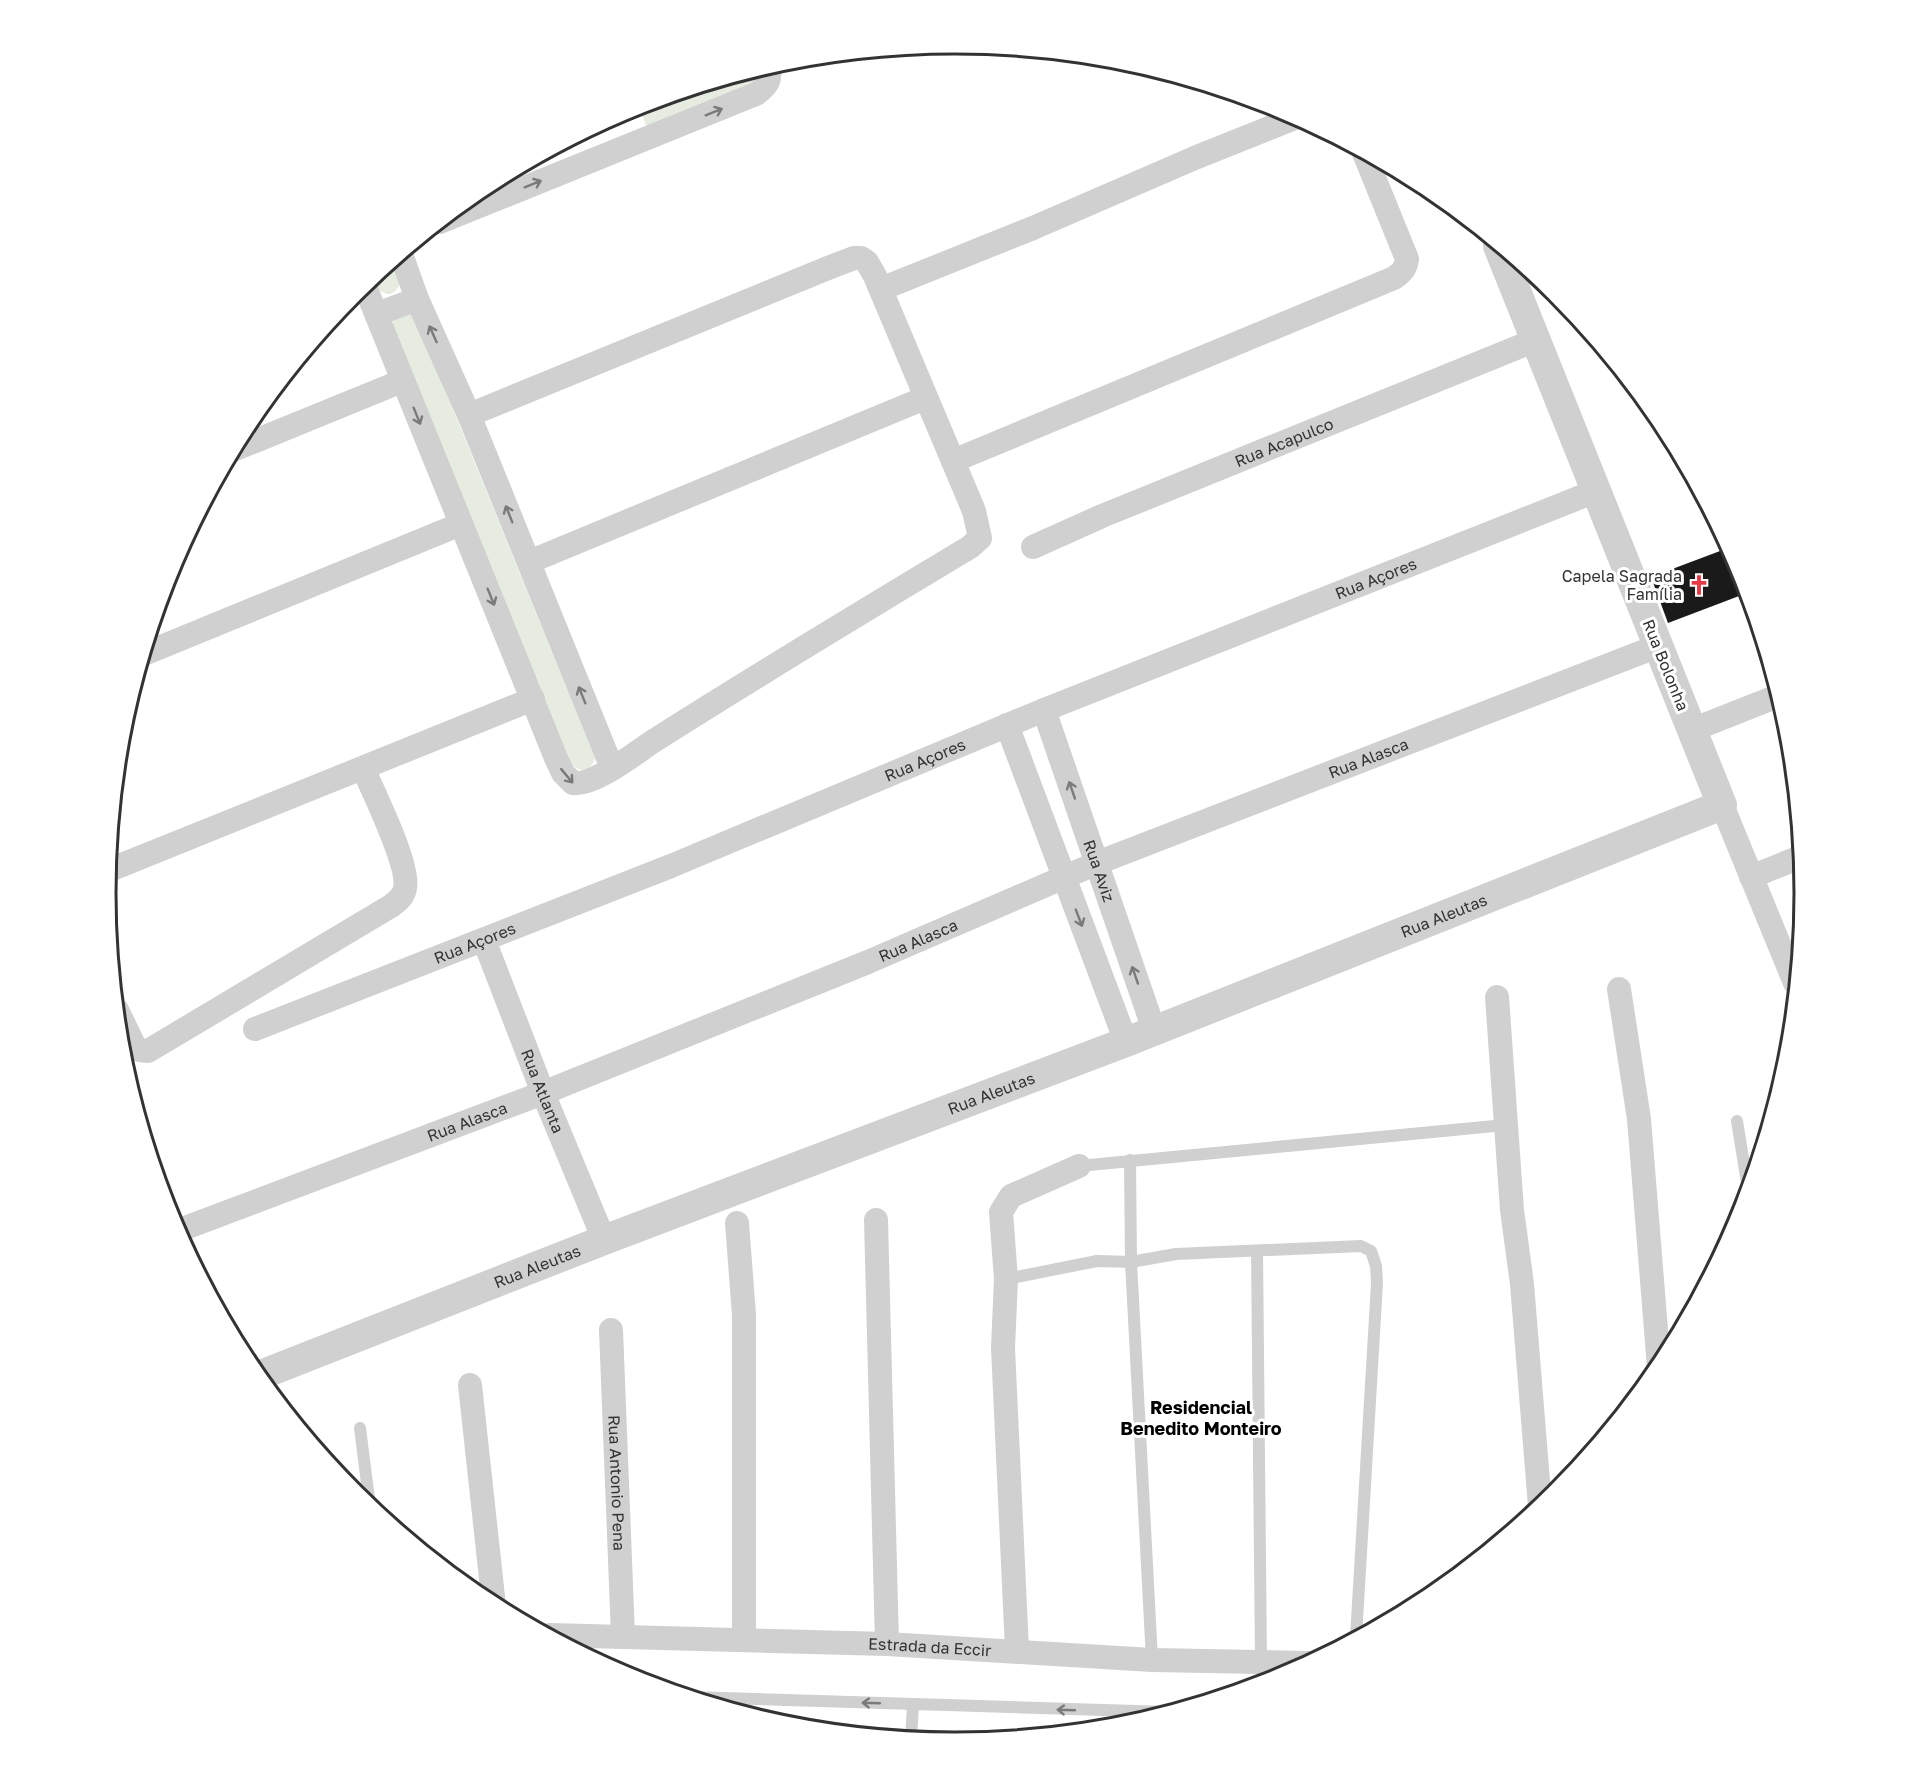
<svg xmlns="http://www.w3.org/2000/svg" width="1909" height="1786" viewBox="0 0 1909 1786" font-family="'Golos Text',sans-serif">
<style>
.green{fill:#e6ecdf}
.building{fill:#1a1a1a}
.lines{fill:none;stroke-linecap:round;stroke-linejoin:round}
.service{stroke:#d0d0d0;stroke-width:12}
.minor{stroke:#d0d0d0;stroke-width:24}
.tertiary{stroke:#d0d0d0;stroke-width:30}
.oneway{stroke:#7a7a7a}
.labels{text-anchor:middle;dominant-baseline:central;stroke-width:6;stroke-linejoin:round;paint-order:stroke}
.street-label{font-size:16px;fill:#333;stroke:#fff}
.poi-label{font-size:16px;fill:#333;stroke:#fff;text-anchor:end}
.neighbourhood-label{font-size:18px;font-weight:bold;fill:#000;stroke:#fff}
.rim{fill:none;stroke:#333;stroke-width:3}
</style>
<rect width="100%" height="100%" fill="#fff"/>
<!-- green -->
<g class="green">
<polygon points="756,70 762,82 648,130 642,115 521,166 630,108"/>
<path d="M 389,263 L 394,266 L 401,281 C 393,303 379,294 371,278 Z"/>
<path d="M 399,314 L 412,314 L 417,321 L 595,758 C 593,766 588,770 580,770 L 572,765 L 393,329 L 393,321 Z"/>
</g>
<!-- building -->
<polygon class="building" points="1728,548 1739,568 1747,593 1668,623 1651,577"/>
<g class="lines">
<!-- service -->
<g class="service">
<polyline points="1737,1121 1748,1189"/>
<polyline points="1130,1160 1131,1262 1152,1660"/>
<polyline points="1079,1166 1505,1125"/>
<polyline points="1257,1251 1261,1662"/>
<polyline points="1006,1279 1097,1261 1131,1262 1176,1254 1361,1246 1371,1251 1376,1266 1377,1283 1356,1637"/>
<polyline points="360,1428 370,1507"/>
<polyline points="691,1697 1167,1712"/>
<polyline points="911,1738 913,1705"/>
</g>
<!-- minor -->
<g class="minor">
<path d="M 440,222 L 756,94 C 767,86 772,80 768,66"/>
<polyline points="401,254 417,299 469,415 612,768"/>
<path d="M 364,284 L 556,758 L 563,773 L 573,783 C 594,786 634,754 652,742 C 757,675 864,611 970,547 L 980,538 L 974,511 L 875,276 L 867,262 L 861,258 L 854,258 L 828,268 L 469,415"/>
<polyline points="881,289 1033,228 1197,157 1297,117"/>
<polyline points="377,314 417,299"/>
<polyline points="233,450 402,381"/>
<path d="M 953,461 L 1394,278 C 1401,273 1406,269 1407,259 L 1364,153"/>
<path id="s1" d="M 1033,547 L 1102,516 L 1536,340"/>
<polyline points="529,562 925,398"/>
<polyline points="144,654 461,524"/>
<path id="s2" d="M 1044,710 L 1154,1030"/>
<polyline points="1007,725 1126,1042"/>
<polyline points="1692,730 1778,696"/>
<polyline points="1722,805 1795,983"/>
<polyline points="107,871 533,699"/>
<polyline points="1751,877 1800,857"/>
<path id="s3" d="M 484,940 L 543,1093 L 604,1240"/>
<polyline points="1619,989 1639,1119 1659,1367"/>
<polyline points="1497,997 1512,1210 1522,1284 1540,1506"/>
<path d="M 117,1010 L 135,1047 L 139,1050 L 148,1051 L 391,906 C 398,901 404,896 405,888 C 410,865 373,792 363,768"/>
<path id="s4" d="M 255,1029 L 671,866 L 1044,710 L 1596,491"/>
<polyline points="876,1220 887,1644"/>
<polyline points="737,1223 744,1315 744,1640"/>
<path id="s5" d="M 177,1231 L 543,1093 L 868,962 L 1097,863 L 1658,646"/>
<path id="s6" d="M 611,1330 L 623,1636"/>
<polyline points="470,1385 494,1606"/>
<path id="s7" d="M 550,1635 L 887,1644 L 1152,1660 L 1308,1663"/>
<polyline points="1017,1650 1003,1348 1006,1279 1001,1212 1011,1196 1079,1166"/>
</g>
<!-- tertiary -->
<path class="tertiary" id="s8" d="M 258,1376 L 604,1240 L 1126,1042 L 1722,805 L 1498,246"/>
</g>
<!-- one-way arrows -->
<defs><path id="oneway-shaft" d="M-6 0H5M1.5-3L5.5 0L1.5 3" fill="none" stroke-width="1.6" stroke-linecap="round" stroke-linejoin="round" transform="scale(1.5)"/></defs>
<g class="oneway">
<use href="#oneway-shaft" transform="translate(714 112) rotate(-22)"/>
<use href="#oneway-shaft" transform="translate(533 184) rotate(-22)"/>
<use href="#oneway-shaft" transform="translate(433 334) rotate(-114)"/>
<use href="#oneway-shaft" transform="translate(417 416) rotate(68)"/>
<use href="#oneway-shaft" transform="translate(509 514) rotate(-112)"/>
<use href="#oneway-shaft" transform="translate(491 597) rotate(68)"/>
<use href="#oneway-shaft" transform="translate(582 695) rotate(-112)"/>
<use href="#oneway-shaft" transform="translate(567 776) rotate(50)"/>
<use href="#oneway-shaft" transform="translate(1072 790) rotate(-109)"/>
<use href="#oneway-shaft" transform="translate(1079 918) rotate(69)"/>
<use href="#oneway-shaft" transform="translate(1135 975) rotate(-109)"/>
<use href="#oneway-shaft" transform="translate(871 1703) rotate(-178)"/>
<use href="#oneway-shaft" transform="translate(1066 1710) rotate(-178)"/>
</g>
<!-- icons -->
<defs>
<g id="church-bare" transform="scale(1.62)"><path d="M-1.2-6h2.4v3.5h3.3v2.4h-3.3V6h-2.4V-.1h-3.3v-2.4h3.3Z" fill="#e63946" stroke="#fff" stroke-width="2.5" paint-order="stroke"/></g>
</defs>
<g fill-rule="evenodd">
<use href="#church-bare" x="1699" y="585"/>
</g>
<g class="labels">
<!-- street labels -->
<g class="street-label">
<text stroke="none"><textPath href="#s1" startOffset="272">Rua Acapulco</textPath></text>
<text stroke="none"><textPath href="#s4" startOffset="1208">Rua Açores</textPath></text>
<text transform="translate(1666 665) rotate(68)">Rua Bolonha</text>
<text stroke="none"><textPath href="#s5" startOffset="1282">Rua Alasca</textPath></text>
<text stroke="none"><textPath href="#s4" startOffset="722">Rua Açores</textPath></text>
<text stroke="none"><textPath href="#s2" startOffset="170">Rua Aviz</textPath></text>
<text stroke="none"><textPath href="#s8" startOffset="1272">Rua Aleutas</textPath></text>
<text stroke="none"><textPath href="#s5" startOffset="796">Rua Alasca</textPath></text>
<text stroke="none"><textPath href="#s4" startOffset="236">Rua Açores</textPath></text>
<text stroke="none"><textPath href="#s3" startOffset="162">Rua Atlanta</textPath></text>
<text stroke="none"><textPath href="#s8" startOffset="786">Rua Aleutas</textPath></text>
<text stroke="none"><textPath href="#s5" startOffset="310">Rua Alasca</textPath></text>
<text stroke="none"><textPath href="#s8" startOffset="300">Rua Aleutas</textPath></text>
<text stroke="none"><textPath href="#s6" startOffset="153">Rua Antonio Pena</textPath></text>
<text stroke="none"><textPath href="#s7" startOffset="380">Estrada da Eccir</textPath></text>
</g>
<!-- poi labels -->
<g class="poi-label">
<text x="1682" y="576">Capela Sagrada<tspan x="1682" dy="18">Família</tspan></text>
</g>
<!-- neighbourhood labels -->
<g class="neighbourhood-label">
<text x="1201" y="1407">Residencial<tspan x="1201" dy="21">Benedito Monteiro</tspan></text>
</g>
</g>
<!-- crop -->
<path d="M0 0H1909V1786H0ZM116 893a839 839 0 1 1 1678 0a839 839 0 1 1-1678 0Z" fill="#fff" fill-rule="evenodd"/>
<path class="rim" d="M116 893a839 839 0 1 1 1678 0a839 839 0 1 1-1678 0Z"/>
</svg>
